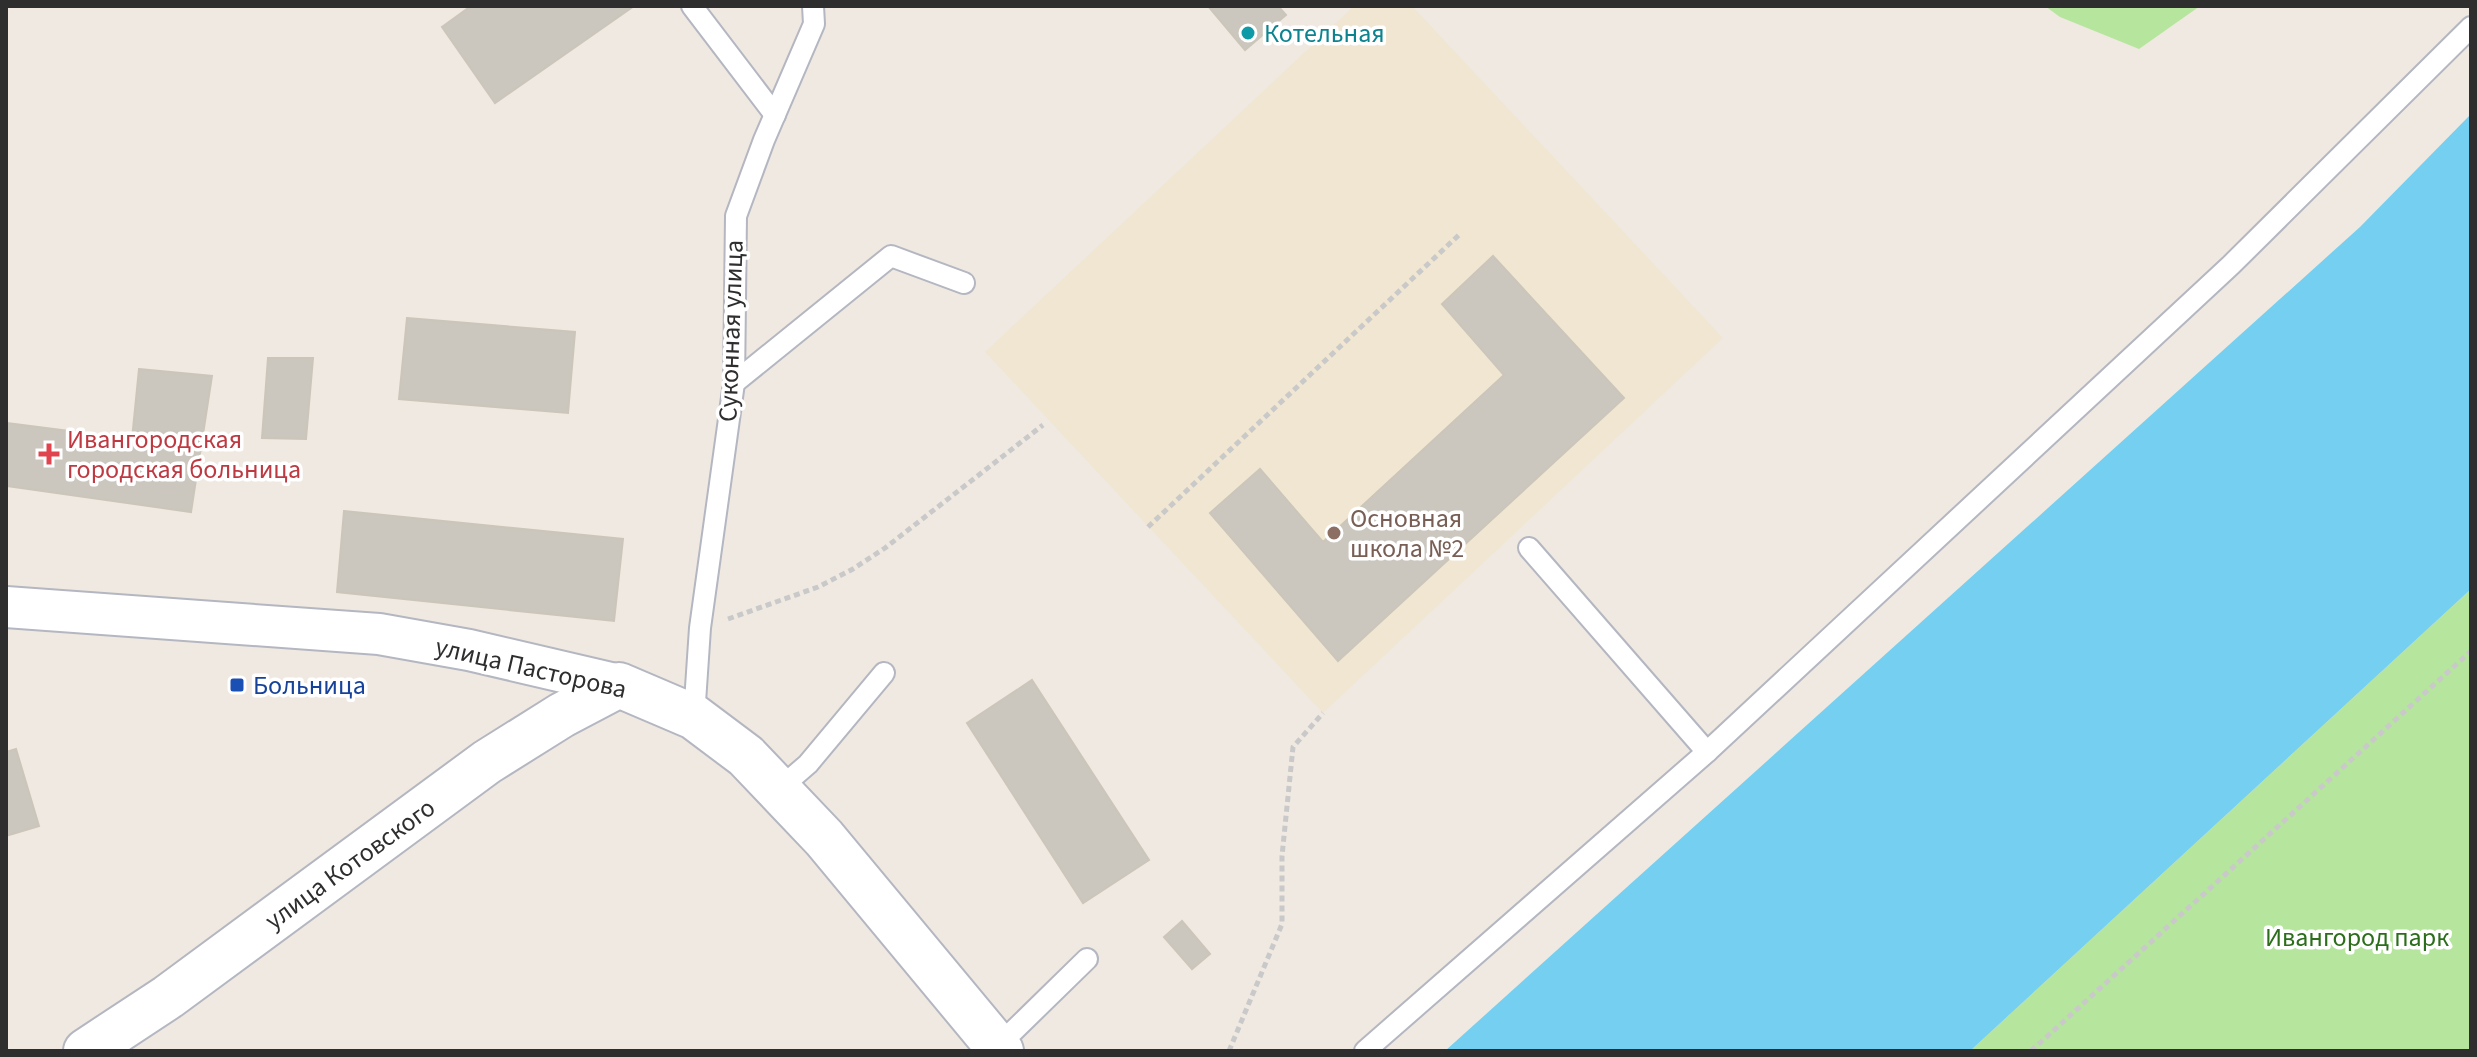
<svg xmlns="http://www.w3.org/2000/svg" width="2477" height="1057" viewBox="0 0 2477 1057" font-family="'Source Sans 3',sans-serif">
<style>
.education{fill:#f0e6d1}
.green{fill:#b6e59e}
.water{fill:#75cff0}
.building{fill:#cbc7bf;stroke:#cbc5ba;stroke-width:2}
.lines{fill:none;stroke-linecap:round;stroke-linejoin:round}
.lane-casing{stroke:#b4b7c1;stroke-width:24}
.street-casing{stroke:#b4b7c1;stroke-width:44}
.secondary-casing{stroke:#b4b7c1;stroke-width:48}
.path{stroke:#c9c9c9;stroke-width:5;stroke-dasharray:6 4;stroke-linecap:butt}
.lane{stroke:#fff;stroke-width:20}
.street{stroke:#fff;stroke-width:40}
.secondary{stroke:#fff;stroke-width:44}
.culture-dot{fill:#0f9aa8;stroke:#fff;stroke-width:3}
.health-dot{fill:#e0444e;stroke:#fff;stroke-width:3}
.education-dot{fill:#8d6e63;stroke:#fff;stroke-width:3}
.transit-dot{fill:#1a4fb4;stroke:#fff;stroke-width:3}
.labels{text-anchor:middle;dominant-baseline:central;stroke-width:7;stroke-linejoin:round;paint-order:stroke}
.culture-label{font-size:26px;fill:#0d838f;stroke:#fff;text-anchor:start}
.street-label{font-size:26px;fill:#2e2e2e;stroke:#fff}
.health-label{font-size:26px;fill:#be3a42;stroke:#fff;text-anchor:start}
.education-label{font-size:26px;fill:#785e54;stroke:#fff;text-anchor:start}
.transit-label{font-size:26px;fill:#164399;stroke:#fff;text-anchor:start}
.park-label{font-size:26px;fill:#2c6e1b;stroke:#fff}
</style>
<rect width="100%" height="100%" fill="#efe9e1"/>
<!-- education -->
<polygon class="education" points="1354,6 1412,6 1723,338 1323,713 985,352"/>
<!-- green -->
<g class="green">
<polygon points="2045,6 2200,6 2139,49 2060,17"/>
<polygon points="2471,589 2471,1051 1970,1051"/>
</g>
<!-- water -->
<polygon class="water" points="2471,114 2471,589 1970,1051 1445,1051 2360,227"/>
<!-- building -->
<g class="building">
<polygon points="471,6 634,6 495,103 442,27"/>
<polygon points="1208,6 1278,6 1286,15 1245,50"/>
<polygon points="1493,256 1624,398 1338,661 1210,513 1260,469 1323,542 1504,375 1442,304"/>
<polygon points="407,318 575,332 568,413 399,399"/>
<polygon points="268,358 313,358 306,439 262,438"/>
<polygon points="139,369 212,376 191,512 6,486 6,423 132,439"/>
<polygon points="344,511 623,539 614,621 337,592"/>
<polygon points="1032,680 1149,860 1083,903 967,723"/>
<polygon points="16,749 39,826 6,836 6,752"/>
<polygon points="1182,921 1210,954 1192,969 1164,937"/>
</g>
<g class="lines">
<!-- lane casing -->
<g class="lane-casing">
<g id="lane">
<polyline points="692,6 775,115"/>
<polyline points="734,383 891,256 964,283"/>
<polyline points="1529,548 1707,752"/>
<polyline points="694,717 700,628 734,383 736,216 764,140 814,24 813,6"/>
<polyline points="778,790 808,764 884,673"/>
<polyline points="1000,1044 1087,959"/>
<polyline points="1365,1051 1707,752 2231,265 2471,27"/>
</g>
</g>
<!-- street casing -->
<g class="street-casing">
<polyline id="street" points="6,607 379,634 469,650 619,685"/>
</g>
<!-- secondary casing -->
<g class="secondary-casing">
<polyline id="secondary" points="86,1051 168,997 487,762 562,715 619,685 694,717 746,756 824,838 1001,1051"/>
</g>
<!-- path -->
<g class="path">
<polyline points="1148,527 1461,233"/>
<polyline points="728,619 818,587 853,569 885,548 1043,425"/>
<polyline points="1229,1051 1282,924 1282,856 1293,747 1323,713"/>
<polyline points="2031,1051 2471,651"/>
</g>
<!-- lane -->
<use href="#lane" class="lane"/>
<!-- street -->
<use href="#street" class="street"/>
<!-- secondary -->
<use href="#secondary" class="secondary"/>
</g>
<!-- markers -->
<circle class="culture-dot" cx="1248" cy="33" r="8"/>
<path class="health-dot" d="M45 442h8v8h8v8h-8v8h-8v-8h-8v-8h8z"/>
<circle class="education-dot" cx="1334" cy="533" r="8"/>
<rect class="transit-dot" x="229" y="677" width="16" height="16" rx="4"/>
<g class="labels">
<!-- culture labels -->
<g class="culture-label">
<text x="1264" y="33">Котельная</text>
</g>
<!-- street labels -->
<g class="street-label">
<text transform="translate(731 331) rotate(-88)">Суконная улица</text>
<text transform="translate(531 668) rotate(13)">улица Пасторова</text>
<text transform="translate(350 864) rotate(-36)">улица Котовского</text>
</g>
<!-- health labels -->
<g class="health-label">
<text x="67" y="439">Ивангородская<tspan x="67" dy="30">городская больница</tspan></text>
</g>
<!-- education labels -->
<g class="education-label">
<text x="1350" y="518">Основная<tspan x="1350" dy="30">школа №2</tspan></text>
</g>
<!-- transit labels -->
<g class="transit-label">
<text x="253" y="685">Больница</text>
</g>
<!-- park labels -->
<g class="park-label">
<text x="2357" y="937">Ивангород парк</text>
</g>
</g>
<!-- border -->
<rect width="2477" height="1057" fill="none" stroke="#2e2e2e" stroke-width="16"/>
</svg>
